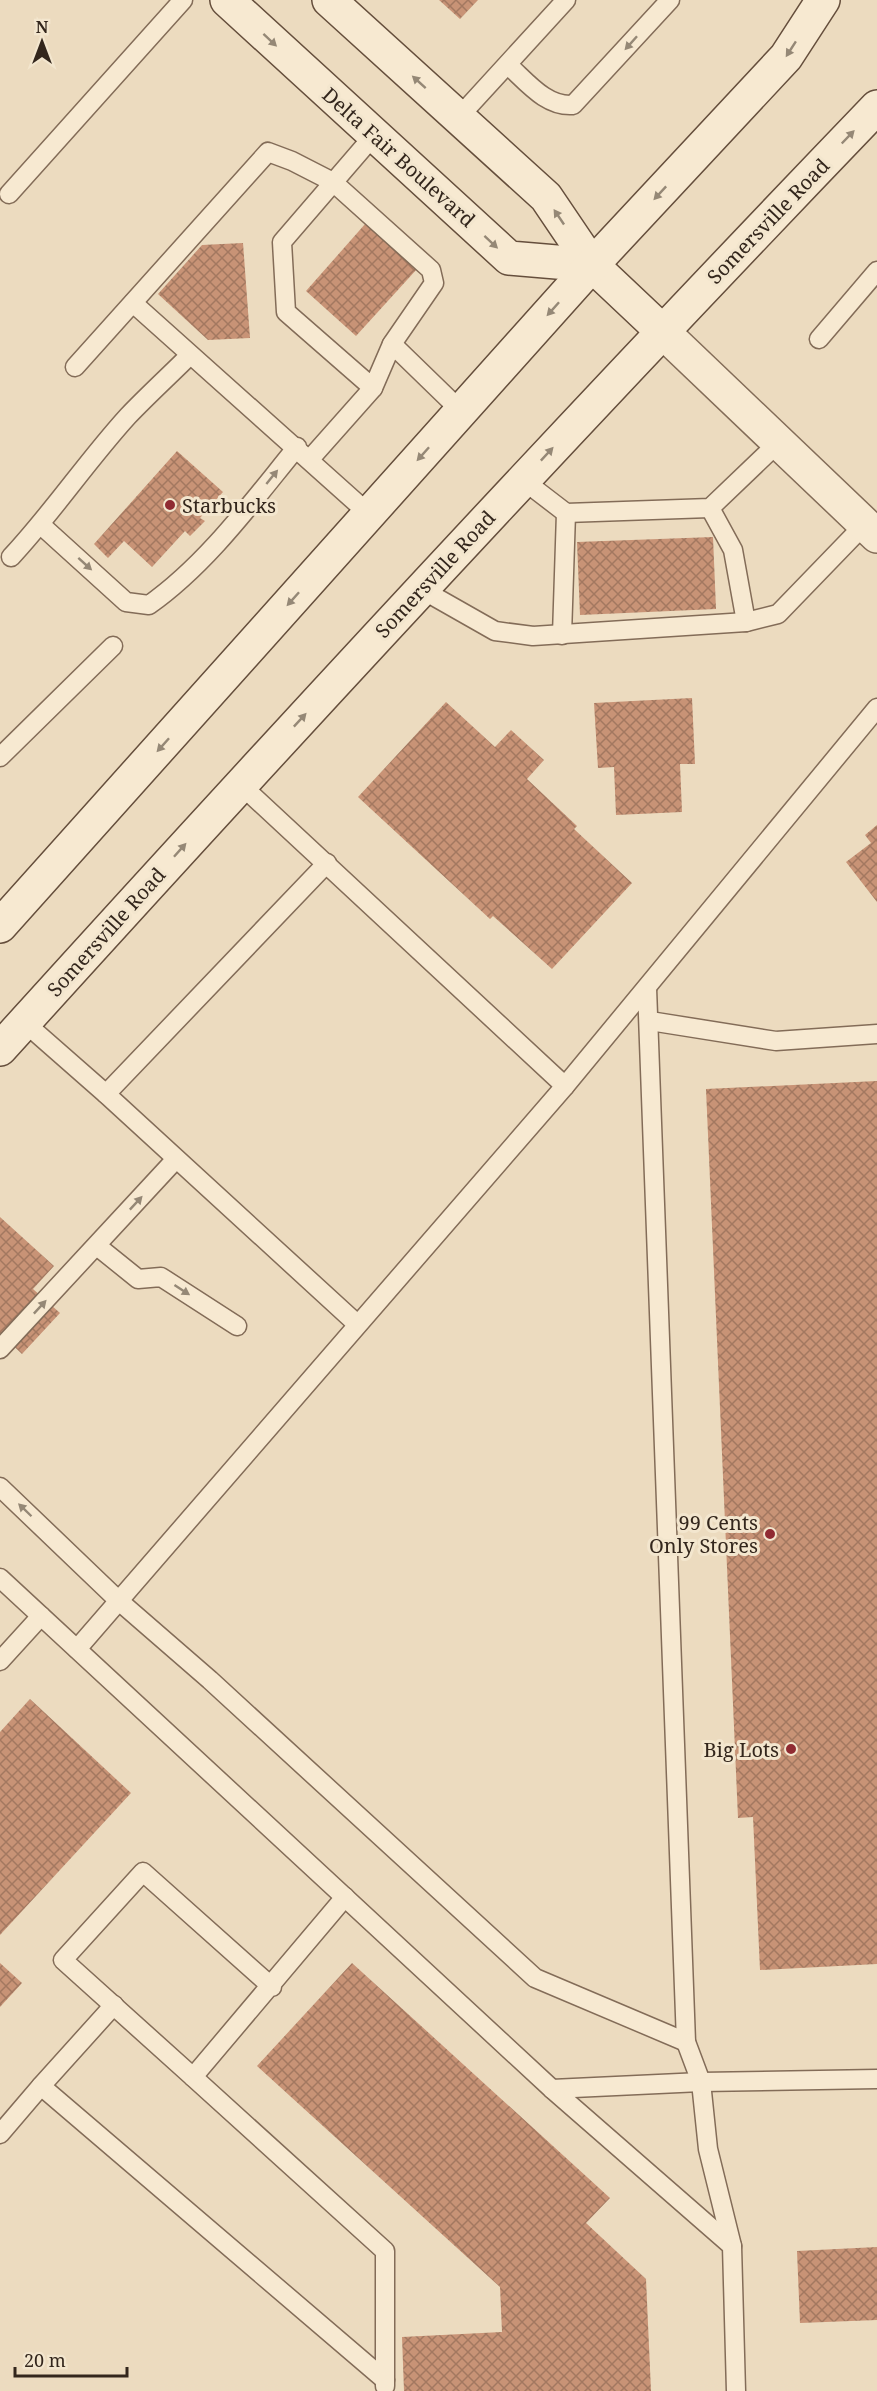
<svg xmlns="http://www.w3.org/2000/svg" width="877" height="2391" viewBox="0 0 877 2391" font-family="'Noto Serif',serif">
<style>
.building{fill:url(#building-cross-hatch)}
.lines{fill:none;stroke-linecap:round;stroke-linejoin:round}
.service-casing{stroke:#836c58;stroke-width:21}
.tertiary-casing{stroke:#836c58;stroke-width:36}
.secondary-casing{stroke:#654e3c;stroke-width:36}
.service{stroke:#f7e9d1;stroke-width:18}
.tertiary{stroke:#f7e9d1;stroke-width:33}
.secondary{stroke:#f7e9d1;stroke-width:33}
.oneway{fill:#958876}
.poi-dot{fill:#902b32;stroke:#f3e6ce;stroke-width:2}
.labels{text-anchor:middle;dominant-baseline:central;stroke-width:6;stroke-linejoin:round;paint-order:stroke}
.street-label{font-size:20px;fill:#33261c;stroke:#f3e6ce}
.poi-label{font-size:20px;fill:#33261c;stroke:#f3e6ce;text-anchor:end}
</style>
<defs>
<pattern id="building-cross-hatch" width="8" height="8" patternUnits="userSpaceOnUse" patternTransform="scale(1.5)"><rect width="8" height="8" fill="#c89376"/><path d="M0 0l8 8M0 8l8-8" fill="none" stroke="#a37860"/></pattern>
</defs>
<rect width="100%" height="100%" fill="#ecdbbf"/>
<!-- building -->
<g class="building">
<polygon points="439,0 478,0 460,19"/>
<polygon points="366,223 417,269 356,336 306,291"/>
<polygon points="243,243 250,338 208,340 158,294 202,245"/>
<polygon points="177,451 223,492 200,518 205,521 190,536 185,531 152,567 124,541 108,558 94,544"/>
<polygon points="713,537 716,609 580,615 577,542"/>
<polygon points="692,698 695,764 680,764 682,812 616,815 614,767 598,768 594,703"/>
<polygon points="446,702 495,747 511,730 544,760 527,779 577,826 574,829 632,883 552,969 493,916 490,919 358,797"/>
<polygon points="877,825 877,902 846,862 871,843 865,835"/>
<polygon points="877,1081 877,1964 760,1970 753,1817 738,1818 706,1089"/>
<polygon points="0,1217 54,1266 33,1289 60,1313 22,1354 0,1333"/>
<polygon points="30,1699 131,1793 0,1935 0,1732"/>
<polygon points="0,1963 22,1983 0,2007"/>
<polygon points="352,1963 610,2198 586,2223 646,2279 651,2391 404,2391 402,2337 502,2332 500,2287 257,2066"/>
<polygon points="877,2247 877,2320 800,2323 797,2251"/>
</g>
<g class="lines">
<!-- service casing -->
<g class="service-casing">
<g id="service">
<path d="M 508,65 C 527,82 546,107 573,105 L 670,0"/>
<polyline points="458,118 566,0"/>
<polyline points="375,134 282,242 286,312 373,388 392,344 461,411"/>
<polyline points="9,194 183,0"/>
<polyline points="133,303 369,514"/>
<polyline points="819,339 877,271"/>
<polyline points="75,367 268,152 292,161 333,182 431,270 434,283 392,344"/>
<polyline points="310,459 373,388"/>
<polyline points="523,480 566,513 710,508 779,442"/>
<polyline points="710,508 733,550 746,622"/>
<path d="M 41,525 L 126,602 L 149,605 C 207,564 252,502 297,447"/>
<path d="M 11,557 C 53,512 87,461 128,416 C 148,395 170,375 190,355"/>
<polyline points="421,589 495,631 533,636 746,622 778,614 865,524"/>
<polyline points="562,635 566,513"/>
<polyline points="0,757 113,646"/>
<polyline points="240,784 565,1086"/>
<polyline points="647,988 686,2042 701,2082 708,2149 732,2246"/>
<polyline points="650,1021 776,1041 877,1034"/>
<polyline points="24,1022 106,1094 357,1324"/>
<polyline points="106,1094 327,863"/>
<polyline points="97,1246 138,1279 161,1277 237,1326"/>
<polyline points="0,1349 176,1159"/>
<polyline points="0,1487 119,1601 210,1680 535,1978 686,2042"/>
<polyline points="0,1578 552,2089 732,2246 736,2391"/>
<polyline points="77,1649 565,1086 877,708"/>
<polyline points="0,1661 41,1616"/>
<polyline points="272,1987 143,1872 63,1960 193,2077 345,1897"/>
<polyline points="193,2077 385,2251 385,2386"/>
<polyline points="41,2086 114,2005"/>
<polyline points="552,2089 701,2082 877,2079"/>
<polyline points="0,2134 41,2086 385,2380"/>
</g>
</g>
<!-- tertiary casing -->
<g class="tertiary-casing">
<polyline id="tertiary" points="662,331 877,536"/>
</g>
<!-- secondary casing -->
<g class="secondary-casing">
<g id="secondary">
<polyline points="227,0 509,258 592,265"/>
<polyline points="329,0 546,197 592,265 662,331"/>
<polyline points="0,926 592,265 786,57 823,0"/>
<path d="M 0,1049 C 288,731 580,416 877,107"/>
</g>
</g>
<!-- service -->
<use href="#service" class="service"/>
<!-- tertiary -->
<use href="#tertiary" class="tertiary"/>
<!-- secondary -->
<use href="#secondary" class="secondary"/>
</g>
<!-- one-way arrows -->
<defs><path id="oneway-solid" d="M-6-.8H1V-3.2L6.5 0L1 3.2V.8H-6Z" transform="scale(1.5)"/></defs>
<g class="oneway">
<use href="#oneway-solid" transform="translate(270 40) rotate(43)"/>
<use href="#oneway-solid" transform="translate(631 43) rotate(132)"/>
<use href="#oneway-solid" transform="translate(791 49) rotate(123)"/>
<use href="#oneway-solid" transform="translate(419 82) rotate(-138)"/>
<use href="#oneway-solid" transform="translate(848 137) rotate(-46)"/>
<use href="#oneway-solid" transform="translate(660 193) rotate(133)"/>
<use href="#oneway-solid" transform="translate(559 217) rotate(-124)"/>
<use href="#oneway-solid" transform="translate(491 242) rotate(43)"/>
<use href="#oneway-solid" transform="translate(553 309) rotate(132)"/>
<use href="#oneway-solid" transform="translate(423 454) rotate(132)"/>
<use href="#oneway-solid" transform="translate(547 454) rotate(-47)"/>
<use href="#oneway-solid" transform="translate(272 477) rotate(-51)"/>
<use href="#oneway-solid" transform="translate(85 564) rotate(42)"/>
<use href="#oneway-solid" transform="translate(293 599) rotate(132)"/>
<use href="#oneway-solid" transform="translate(300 720) rotate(-47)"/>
<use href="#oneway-solid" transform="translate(163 745) rotate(132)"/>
<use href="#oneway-solid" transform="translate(180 850) rotate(-48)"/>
<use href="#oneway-solid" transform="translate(136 1203) rotate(-47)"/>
<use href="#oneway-solid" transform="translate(182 1290) rotate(33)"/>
<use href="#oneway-solid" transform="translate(40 1307) rotate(-47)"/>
<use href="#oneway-solid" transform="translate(25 1510) rotate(-136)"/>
</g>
<!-- markers -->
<g class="poi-dot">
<circle cx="170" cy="505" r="6"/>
<circle cx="770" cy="1534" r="6"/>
<circle cx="791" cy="1749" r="6"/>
</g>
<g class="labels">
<!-- street labels -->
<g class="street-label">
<text transform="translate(399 157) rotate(42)">Delta Fair Boulevard</text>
<text transform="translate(768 221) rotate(-46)">Somersville Road</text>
<text transform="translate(435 574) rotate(-47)">Somersville Road</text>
<text transform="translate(106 932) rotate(-48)">Somersville Road</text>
</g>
<!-- poi labels -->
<g class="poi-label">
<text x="182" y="505" text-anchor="start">Starbucks</text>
<text x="758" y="1522">99 Cents<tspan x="758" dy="23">Only Stores</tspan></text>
<text x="779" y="1749">Big Lots</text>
</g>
</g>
<!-- north arrow -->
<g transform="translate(42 42)" stroke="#f3e6ce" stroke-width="4.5" paint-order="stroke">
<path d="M0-4.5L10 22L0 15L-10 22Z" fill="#33261c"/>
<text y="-9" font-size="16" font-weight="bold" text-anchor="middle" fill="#33261c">N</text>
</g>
<!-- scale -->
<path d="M15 2367v9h112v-9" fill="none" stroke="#33261c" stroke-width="3"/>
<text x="24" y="2367" font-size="18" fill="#33261c" stroke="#f3e6ce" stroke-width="4.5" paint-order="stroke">20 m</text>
</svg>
